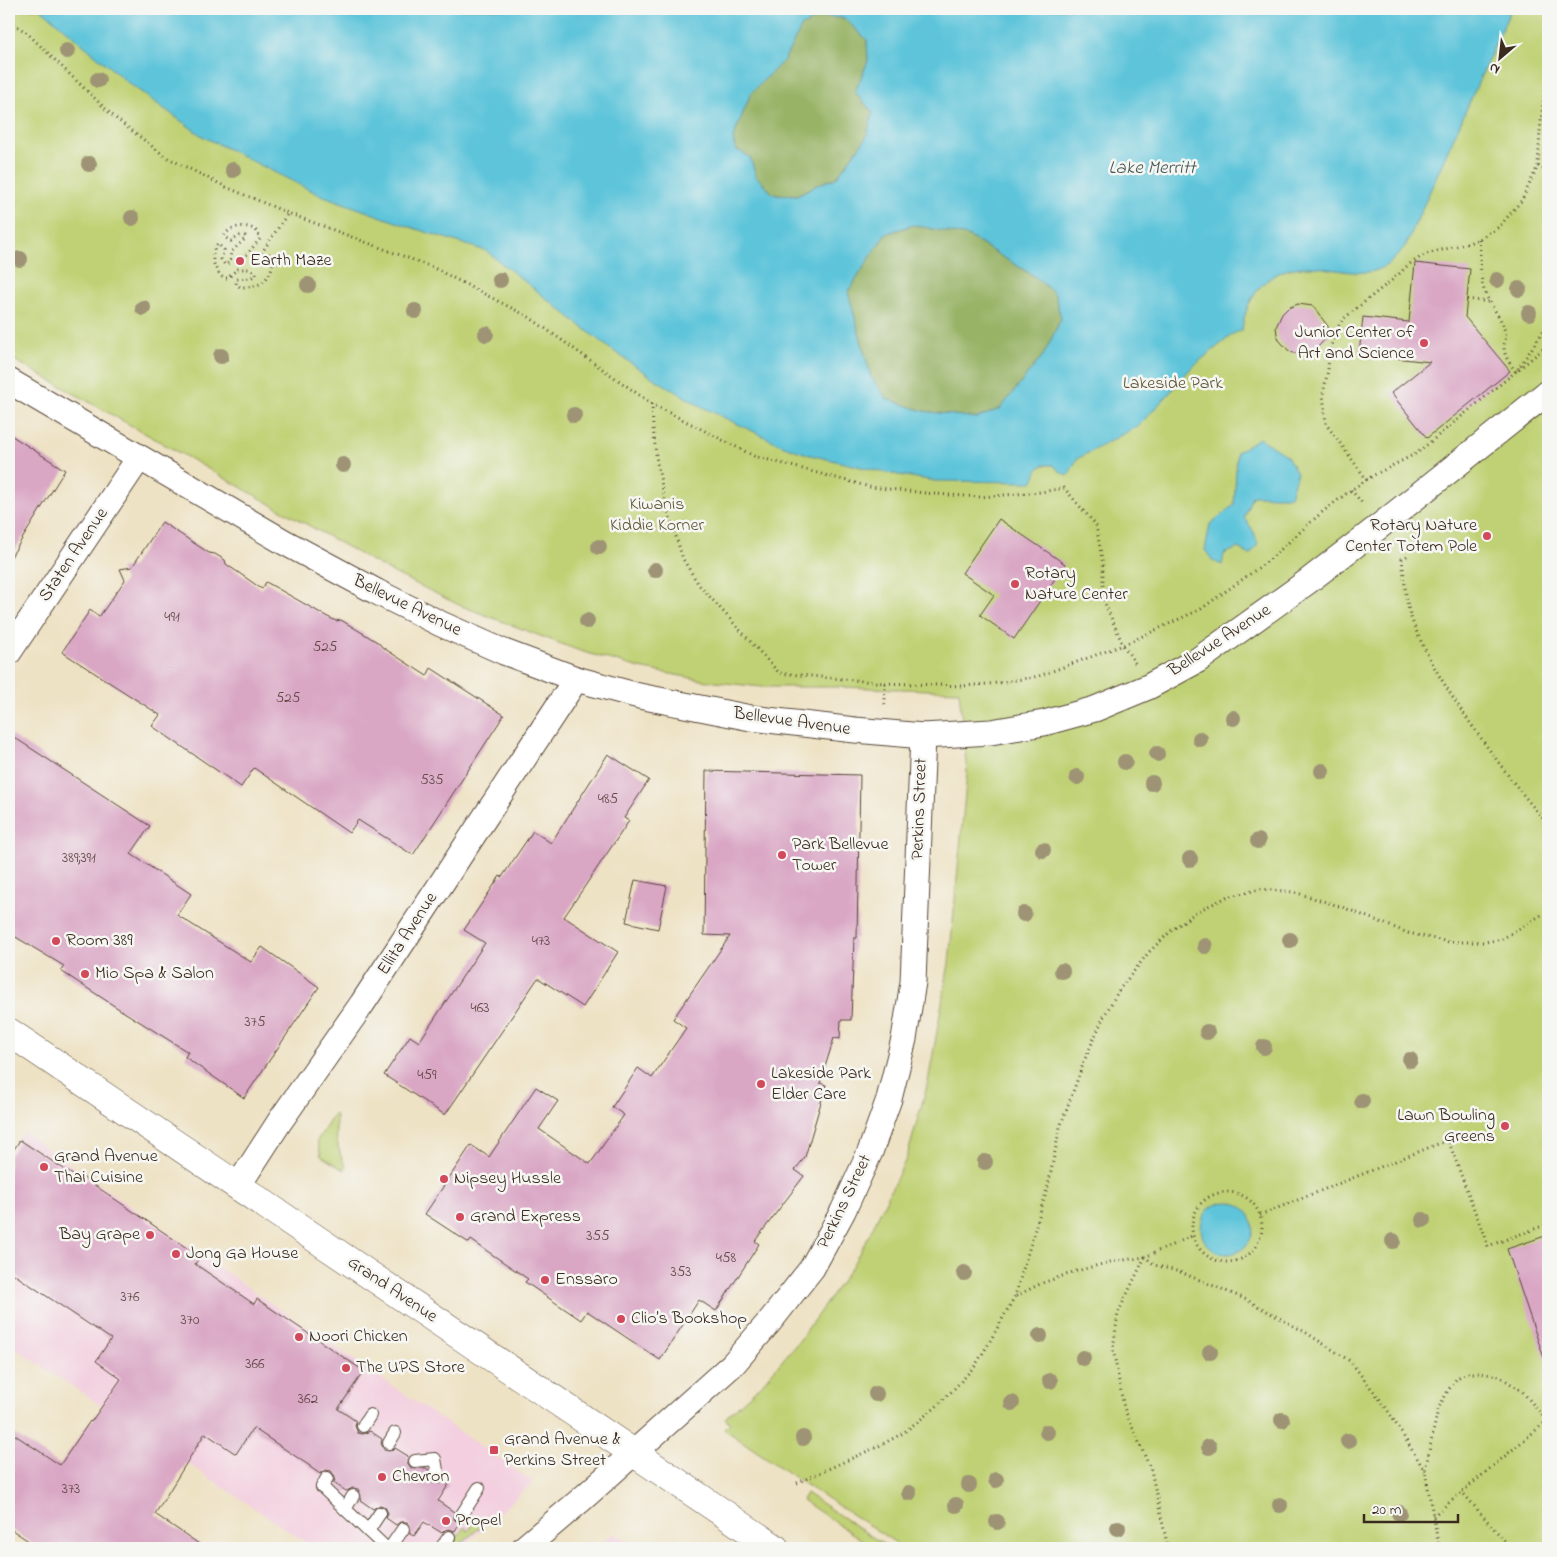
<svg xmlns="http://www.w3.org/2000/svg" width="1557" height="1557" viewBox="0 0 1557 1557" font-family="'Indie Flower',sans-serif">
<style>
.built{fill:#f3cfdf}
.green{fill:#c0d174;stroke:#7e7e49}
.forest{fill:#98b366;stroke:#6a6e42}
.water{fill:#5dc4da;stroke:#4c777c;fill-rule:evenodd}
.building{fill:#d9a6c4}
.lines{fill:none;stroke-linecap:round;stroke-linejoin:round}
.service-casing{stroke:#564637;stroke-width:14}
.minor-casing{stroke:#564637;stroke-width:27}
.secondary-casing{stroke:#564637;stroke-width:29}
.path{stroke:#564637;stroke-width:3;stroke-dasharray:1 4;stroke-linecap:butt}
.service{stroke:#fff;stroke-width:12}
.minor{stroke:#fff;stroke-width:25}
.secondary{stroke:#fff;stroke-width:28}
.tree{fill:#9e9475}
.poi-dot{fill:#d1495b;stroke:#f6f6f2;stroke-width:2}
.labels{text-anchor:middle;dominant-baseline:central;stroke-width:5;stroke-linejoin:round;paint-order:stroke}
.number-label{font-size:15px;fill:#624948}
.poi-label{font-size:18px;fill:#3b2a1e;stroke:#f6f6f2;text-anchor:start}
.park-label{font-size:18px;fill:#5c5434;stroke:#f6f6f2}
.street-label{font-size:18px;fill:#3b2a1e;stroke:#f6f6f2}
.water-label{font-size:19px;font-style:italic;fill:#455856;stroke:#f6f6f2}
</style>
<rect width="100%" height="100%" fill="#f6f6f2"/>
<filter id="ink" filterUnits="userSpaceOnUse"><feTurbulence type="fractalNoise" baseFrequency=".02" numOctaves="2"/><feDisplacementMap in="SourceGraphic" scale="10" xChannelSelector="R" yChannelSelector="G"/><feConvolveMatrix kernelMatrix="1 2 1 2 8 2 1 2 1" color-interpolation-filters="sRGB"/></filter>
<filter id="wash" filterUnits="userSpaceOnUse"><feTurbulence type="fractalNoise" baseFrequency=".0096" numOctaves="4" result="noise"/><feDisplacementMap in="SourceGraphic" scale="20" xChannelSelector="R" yChannelSelector="G"/><feGaussianBlur stdDeviation="1.12" result="paint"/><feColorMatrix in="noise" values="0 0 0 0 0 0 0 0 0 0 0 0 0 0 0 0 0 1.4 0 .05"/><feComposite in="paint" operator="in"/></filter>
<g filter="url(#wash)">
<rect width="100%" height="100%" fill="#eee2c4"/>
<!-- built -->
<g class="built">
<polygon points="23,1132 202,1256 533,1482 461,1548 314,1548 9,1344 9,1155"/>
<polygon points="614,1533 637,1548 595,1548"/>
</g>
<!-- green -->
<g class="green">
<polygon points="9,9 1548,9 1548,1548 904,1548 800,1481 724,1429 730,1423 725,1418 761,1385 799,1341 851,1268 869,1235 907,1157 928,1082 949,963 967,773 959,691 839,687 762,687 707,681 640,668 580,651 459,605 388,570 9,357"/>
<path d="M 334,1114 L 336,1115 C 335,1134 337,1150 346,1167 L 344,1170 L 321,1156 L 317,1141 Z"/>
<polygon points="806,1493 889,1548 874,1548 802,1500"/>
<polygon points="483,1522 485,1523 456,1548 449,1548 464,1527 468,1530 472,1527 469,1523"/>
</g>
<!-- forest -->
<g class="forest">
<polygon points="821,17 844,18 867,40 868,61 855,92 873,113 866,138 836,178 819,184 797,195 773,194 756,176 750,157 735,149 733,138 751,93 784,60 802,25"/>
<polygon points="913,225 968,236 1034,276 1055,294 1061,319 1044,354 1000,409 977,418 923,411 887,399 871,377 848,292 885,234"/>
</g>
<!-- water -->
<g class="water">
<path d="M 41,9 L 1511,9 L 1406,245 C 1397,256 1389,267 1374,271 C 1351,276 1328,266 1306,267 C 1268,267 1246,296 1242,330 L 1233,334 L 1191,368 L 1168,395 L 1138,426 L 1077,459 L 1068,476 L 1061,472 L 1053,465 L 1043,465 C 1034,471 1037,476 1032,482 L 935,481 L 887,473 L 810,455 L 784,446 L 704,408 L 653,378 L 609,348 L 486,251 L 410,227 L 318,194 L 202,136 L 127,82 ZM 821,17 L 844,18 L 867,40 L 868,61 L 855,92 L 873,113 L 866,138 L 836,178 L 819,184 L 797,195 L 773,194 L 756,176 L 750,157 L 735,149 L 733,138 L 751,93 L 784,60 L 802,26 ZM 913,225 L 968,236 L 1034,276 L 1055,294 L 1061,319 L 1044,354 L 1000,409 L 977,418 L 923,411 L 887,399 L 871,377 L 848,292 L 885,234 Z"/>
<polygon points="1259,438 1287,456 1297,473 1290,496 1252,496 1244,517 1254,532 1258,544 1250,555 1238,548 1224,554 1222,565 1213,561 1205,550 1210,524 1234,505 1237,452"/>
<circle cx="1227" cy="1228" r="26"/>
</g>
<g id="blocks">
<!-- building -->
<g class="building">
<polygon points="1415,263 1470,269 1465,317 1510,371 1427,438 1391,393 1430,362 1359,354 1363,317 1409,322"/>
<polygon points="1298,304 1313,306 1332,332 1314,351 1309,353 1293,353 1288,350 1279,340 1277,334 1276,327 1282,314 1288,308"/>
<polygon points="9,434 65,470 9,560"/>
<polygon points="999,519 1065,564 1014,639 980,615 994,595 962,573"/>
<polygon points="162,522 209,553 215,554 225,560 226,564 262,589 266,582 326,616 336,621 341,620 379,643 382,647 427,676 431,668 504,715 413,855 358,820 349,833 254,768 241,787 152,726 160,715 62,652 90,610 99,617 125,580 120,569 132,567"/>
<polygon points="9,734 150,826 131,854 191,894 177,915 251,962 262,947 319,987 244,1098 185,1057 188,1052 116,1007 61,971 64,966 9,933"/>
<polygon points="608,754 649,780 624,818 629,821 564,917 618,952 583,1007 538,978 445,1115 384,1075 410,1036 419,1042 485,943 464,930 500,876 502,877 533,831 551,843"/>
<polygon points="706,771 860,775 857,938 854,938 851,1020 841,1020 840,1039 834,1038 820,1083 826,1085 805,1157 795,1170 804,1176 755,1241 759,1244 716,1311 699,1300 660,1360 587,1311 581,1320 525,1282 528,1279 471,1240 469,1243 425,1214 471,1145 489,1157 536,1087 558,1101 539,1129 590,1164 624,1115 612,1107 638,1068 652,1078 686,1028 673,1019 730,936 704,935"/>
<polygon points="635,880 667,886 658,929 626,922"/>
<polygon points="20,1140 79,1179 81,1176 200,1257 195,1264 254,1304 257,1299 364,1371 338,1409 356,1421 355,1426 358,1433 363,1434 370,1431 382,1439 381,1443 384,1450 389,1451 395,1448 408,1456 407,1462 411,1468 426,1468 429,1470 432,1481 435,1483 440,1484 444,1481 449,1484 438,1501 454,1512 454,1519 459,1524 455,1531 449,1529 445,1530 442,1533 424,1522 414,1536 410,1534 410,1526 407,1522 400,1522 396,1525 386,1518 388,1513 385,1507 380,1505 373,1509 360,1500 361,1496 358,1489 353,1488 346,1491 334,1483 335,1477 331,1471 326,1470 320,1474 310,1467 310,1466 253,1428 236,1454 205,1433 155,1514 205,1548 39,1548 9,1528 9,1431 60,1465 90,1421 91,1422 121,1379 96,1361 111,1339 9,1271 9,1157"/>
<polygon points="1548,1235 1548,1357 1544,1358 1507,1249"/>
</g>
</g>
</g>
<g filter="url(#ink)">
<use href="#blocks" fill-opacity="0" stroke="#564637" stroke-width="1"/>
<g class="lines">
<!-- service casing -->
<g class="service-casing">
<g id="service">
<polyline points="363,1426 370,1415"/>
<polyline points="389,1443 395,1433"/>
<polyline points="415,1461 435,1459 438,1476"/>
<polyline points="327,1478 322,1487 386,1548"/>
<polyline points="345,1509 353,1496"/>
<polyline points="461,1516 479,1488"/>
<polyline points="368,1531 380,1513"/>
<polyline points="390,1548 403,1529"/>
<polyline points="441,1548 449,1537"/>
</g>
</g>
<!-- minor casing -->
<g class="minor-casing">
<g id="minor">
<polyline points="9,381 284,542 377,592 441,624 504,652 576,679 639,696 751,718 855,730 923,736 991,732 1044,723 1095,709 1148,687 1198,660 1307,582 1381,525 1548,392"/>
<polyline points="9,652 139,458"/>
<polyline points="238,1186 280,1121 362,1004 576,679"/>
<polyline points="524,1548 582,1499 733,1364 771,1320 812,1268 843,1211 870,1152 889,1099 904,1039 913,982 923,736"/>
</g>
</g>
<!-- secondary casing -->
<g class="secondary-casing">
<polyline id="secondary" points="9,1032 775,1548"/>
</g>
<!-- path -->
<g class="path">
<polyline points="9,21 26,32 114,117 166,157 226,187 288,213 432,267 529,317 652,404 754,456 870,487 935,494 980,497 1041,492 1064,488 1096,525 1103,565 1103,599 1123,645 1135,663"/>
<polyline points="1538,166 1548,172"/>
<path d="M 1479,239 C 1481,256 1479,273 1484,290 C 1489,305 1502,317 1505,332 C 1507,337 1504,342 1504,347 C 1504,357 1511,365 1516,372 L 1548,324"/>
<path d="M 243,259 L 260,239 C 259,236 258,233 256,231 C 248,223 228,226 224,237 L 231,241 L 240,236 L 245,236 L 245,239 L 231,252 L 230,262 L 225,265 L 221,259 L 224,250 L 218,244 C 208,255 214,269 223,278 L 228,278 L 237,269 L 251,269 L 256,274 L 251,278 L 237,279 L 236,284 L 240,287 C 245,287 252,287 257,285 C 269,281 274,266 274,254 L 270,254 L 264,260 L 260,260 L 259,257 L 288,213"/>
<polyline points="1467,299 1488,302"/>
<polyline points="652,404 653,428 657,463 666,505 683,559 699,585 779,673 885,683 885,705"/>
<polyline points="1367,480 1326,424 1323,394 1328,370 1329,354 1335,333 1342,320 1397,276 1408,265 1426,254 1469,243 1479,239 1499,227 1522,200 1538,166 1540,130 1545,87 1548,80"/>
<polyline points="1351,490 1363,504"/>
<path d="M 1407,556 L 1402,559 C 1405,581 1405,603 1413,623 C 1429,663 1453,699 1478,734 C 1500,765 1523,796 1548,824"/>
<polyline points="885,683 963,686 999,683 1039,676 1123,645 1201,609 1268,561 1321,513 1351,490 1374,475 1417,453 1548,345"/>
<circle cx="1227" cy="1227" r="35"/>
<polyline points="1260,1215 1448,1140 1488,1246 1548,1224"/>
<polyline points="1016,1296 1040,1284 1073,1272 1110,1262 1145,1257 1192,1236"/>
<polyline points="797,1483 879,1446 903,1433 935,1408 954,1389 975,1366 989,1343 1015,1296 1048,1186 1060,1127 1085,1059 1103,1018 1119,990 1149,952 1171,931 1196,912 1227,897 1261,889 1294,892 1342,907 1408,933 1449,942 1485,942 1502,939 1548,911"/>
<polyline points="1433,1516 1462,1492"/>
<polyline points="1168,1548 1151,1470 1124,1408 1113,1349 1118,1313 1145,1257 1155,1265 1180,1272 1243,1298 1305,1332 1350,1361 1385,1406 1425,1471"/>
<polyline points="1439,1548 1425,1471 1438,1409 1449,1389 1457,1378 1467,1373 1480,1373 1499,1376 1522,1391 1547,1421"/>
<polyline points="1511,1548 1462,1492 1548,1420"/>
</g>
<!-- service -->
<use href="#service" class="service"/>
<!-- minor -->
<use href="#minor" class="minor"/>
<!-- secondary -->
<use href="#secondary" class="secondary"/>
</g>
<!-- trees -->
<g class="tree">
<circle cx="67" cy="51" r="8"/>
<circle cx="98" cy="80" r="8"/>
<circle cx="89" cy="164" r="8"/>
<circle cx="233" cy="170" r="8"/>
<circle cx="132" cy="218" r="8"/>
<circle cx="20" cy="259" r="8"/>
<circle cx="500" cy="280" r="8"/>
<circle cx="1497" cy="280" r="8"/>
<circle cx="308" cy="285" r="8"/>
<circle cx="1519" cy="289" r="8"/>
<circle cx="143" cy="308" r="8"/>
<circle cx="415" cy="311" r="8"/>
<circle cx="1529" cy="313" r="8"/>
<circle cx="486" cy="334" r="8"/>
<circle cx="221" cy="356" r="8"/>
<circle cx="574" cy="415" r="8"/>
<circle cx="343" cy="465" r="8"/>
<circle cx="599" cy="547" r="8"/>
<circle cx="655" cy="570" r="8"/>
<circle cx="587" cy="621" r="8"/>
<circle cx="1233" cy="718" r="8"/>
<circle cx="1200" cy="739" r="8"/>
<circle cx="1157" cy="754" r="8"/>
<circle cx="1125" cy="762" r="8"/>
<circle cx="1322" cy="771" r="8"/>
<circle cx="1077" cy="777" r="8"/>
<circle cx="1152" cy="783" r="8"/>
<circle cx="1258" cy="841" r="8"/>
<circle cx="1043" cy="850" r="8"/>
<circle cx="1190" cy="859" r="8"/>
<circle cx="1024" cy="914" r="8"/>
<circle cx="1290" cy="940" r="8"/>
<circle cx="1205" cy="946" r="8"/>
<circle cx="1062" cy="971" r="8"/>
<circle cx="1207" cy="1032" r="8"/>
<circle cx="1264" cy="1047" r="8"/>
<circle cx="1410" cy="1060" r="8"/>
<circle cx="1362" cy="1101" r="8"/>
<circle cx="985" cy="1162" r="8"/>
<circle cx="1423" cy="1220" r="8"/>
<circle cx="1393" cy="1241" r="8"/>
<circle cx="964" cy="1273" r="8"/>
<circle cx="1040" cy="1336" r="8"/>
<circle cx="1210" cy="1352" r="8"/>
<circle cx="1083" cy="1358" r="8"/>
<circle cx="1050" cy="1381" r="8"/>
<circle cx="876" cy="1394" r="8"/>
<circle cx="1012" cy="1403" r="8"/>
<circle cx="1282" cy="1420" r="8"/>
<circle cx="1047" cy="1432" r="8"/>
<circle cx="803" cy="1438" r="8"/>
<circle cx="1348" cy="1441" r="8"/>
<circle cx="1209" cy="1447" r="8"/>
<circle cx="996" cy="1480" r="8"/>
<circle cx="969" cy="1485" r="8"/>
<circle cx="909" cy="1493" r="8"/>
<circle cx="956" cy="1505" r="8"/>
<circle cx="1280" cy="1505" r="8"/>
<circle cx="1399" cy="1513" r="8"/>
<circle cx="997" cy="1522" r="8"/>
<circle cx="1118" cy="1528" r="8"/>
</g>
</g>
<!-- markers -->
<g class="poi-dot">
<circle cx="240" cy="261" r="5"/>
<circle cx="1424" cy="343" r="5"/>
<circle cx="1487" cy="536" r="5"/>
<circle cx="1015" cy="584" r="5"/>
<circle cx="782" cy="855" r="5"/>
<circle cx="56" cy="941" r="5"/>
<circle cx="85" cy="974" r="5"/>
<circle cx="761" cy="1084" r="5"/>
<circle cx="1505" cy="1126" r="5"/>
<circle cx="44" cy="1167" r="5"/>
<circle cx="444" cy="1179" r="5"/>
<circle cx="460" cy="1217" r="5"/>
<circle cx="150" cy="1235" r="5"/>
<circle cx="176" cy="1254" r="5"/>
<circle cx="545" cy="1280" r="5"/>
<circle cx="621" cy="1319" r="5"/>
<circle cx="299" cy="1337" r="5"/>
<circle cx="346" cy="1368" r="5"/>
<rect x="489" y="1445" width="10" height="10" rx="2.5"/>
<circle cx="382" cy="1477" r="5"/>
<circle cx="446" cy="1521" r="5"/>
</g>
<g class="labels">
<!-- number labels -->
<g class="number-label">
<text x="172" y="617">491</text>
<text x="325" y="647">525</text>
<text x="288" y="698">525</text>
<text x="432" y="780">535</text>
<text x="608" y="799">485</text>
<text x="79" y="858">389;391</text>
<text x="541" y="941">473</text>
<text x="480" y="1008">463</text>
<text x="255" y="1022">375</text>
<text x="427" y="1075">459</text>
<text x="598" y="1236">355</text>
<text x="726" y="1258">458</text>
<text x="681" y="1272">353</text>
<text x="130" y="1297">376</text>
<text x="190" y="1320">370</text>
<text x="255" y="1364">366</text>
<text x="308" y="1399">362</text>
<text x="71" y="1489">373</text>
</g>
<!-- poi labels -->
<g class="poi-label">
<text x="250" y="261">Earth Maze</text>
<text x="1414" y="333" text-anchor="end">Junior Center of<tspan x="1414" dy="21">Art and Science</tspan></text>
<text x="1477" y="526" text-anchor="end">Rotary Nature<tspan x="1477" dy="21">Center Totem Pole</tspan></text>
<text x="1025" y="574">Rotary<tspan x="1025" dy="21">Nature Center</tspan></text>
<text x="792" y="845">Park Bellevue<tspan x="792" dy="21">Tower</tspan></text>
<text x="66" y="941">Room 389</text>
<text x="95" y="974">Mio Spa &amp; Salon</text>
<text x="771" y="1074">Lakeside Park<tspan x="771" dy="21">Elder Care</tspan></text>
<text x="1495" y="1116" text-anchor="end">Lawn Bowling<tspan x="1495" dy="21">Greens</tspan></text>
<text x="54" y="1157">Grand Avenue<tspan x="54" dy="21">Thai Cuisine</tspan></text>
<text x="454" y="1179">Nipsey Hussle</text>
<text x="470" y="1217">Grand Express</text>
<text x="140" y="1235" text-anchor="end">Bay Grape</text>
<text x="186" y="1254">Jong Ga House</text>
<text x="555" y="1280">Enssaro</text>
<text x="631" y="1319">Clio’s Bookshop</text>
<text x="309" y="1337">Noori Chicken</text>
<text x="356" y="1368">The UPS Store</text>
<text x="504" y="1440">Grand Avenue &amp;<tspan x="504" dy="21">Perkins Street</tspan></text>
<text x="392" y="1477">Chevron</text>
<text x="456" y="1521">Propel</text>
</g>
<!-- park labels -->
<g class="park-label">
<text x="1173" y="384">Lakeside Park</text>
<text x="657" y="505">Kiwanis<tspan x="657" dy="21">Kiddie Korner</tspan></text>
</g>
<!-- street labels -->
<g class="street-label">
<text transform="translate(74 555) rotate(-56)">Staten Avenue</text>
<text transform="translate(407 606) rotate(26)">Bellevue Avenue</text>
<text transform="translate(1220 641) rotate(-33)">Bellevue Avenue</text>
<text transform="translate(792 722) rotate(8)">Bellevue Avenue</text>
<text transform="translate(920 809) rotate(-88)">Perkins Street</text>
<text transform="translate(408 934) rotate(-57)">Ellita Avenue</text>
<text transform="translate(845 1202) rotate(-64)">Perkins Street</text>
<text transform="translate(392 1290) rotate(34)">Grand Avenue</text>
</g>
<!-- water labels -->
<g class="water-label">
<text x="1152" y="168">Lake Merritt</text>
</g>
</g>
<!-- margin -->
<rect width="1557" height="1557" fill="none" stroke="#f6f6f2" stroke-width="30"/>
<!-- north arrow -->
<g transform="translate(1500 58) rotate(208)" stroke="#f6f6f2" stroke-width="4" paint-order="stroke">
<path d="M0-4L9 19L0 12L-9 19Z" fill="#3b2a1e"/>
<text y="-8" font-size="14" font-weight="bold" text-anchor="middle" fill="#3b2a1e">N</text>
</g>
<!-- scale -->
<path d="M1364 1514v8h94v-8" fill="none" stroke="#3b2a1e" stroke-width="2.5"/>
<text x="1372" y="1514" font-size="15" fill="#3b2a1e" stroke="#f6f6f2" stroke-width="4" paint-order="stroke">20 m</text>
</svg>
